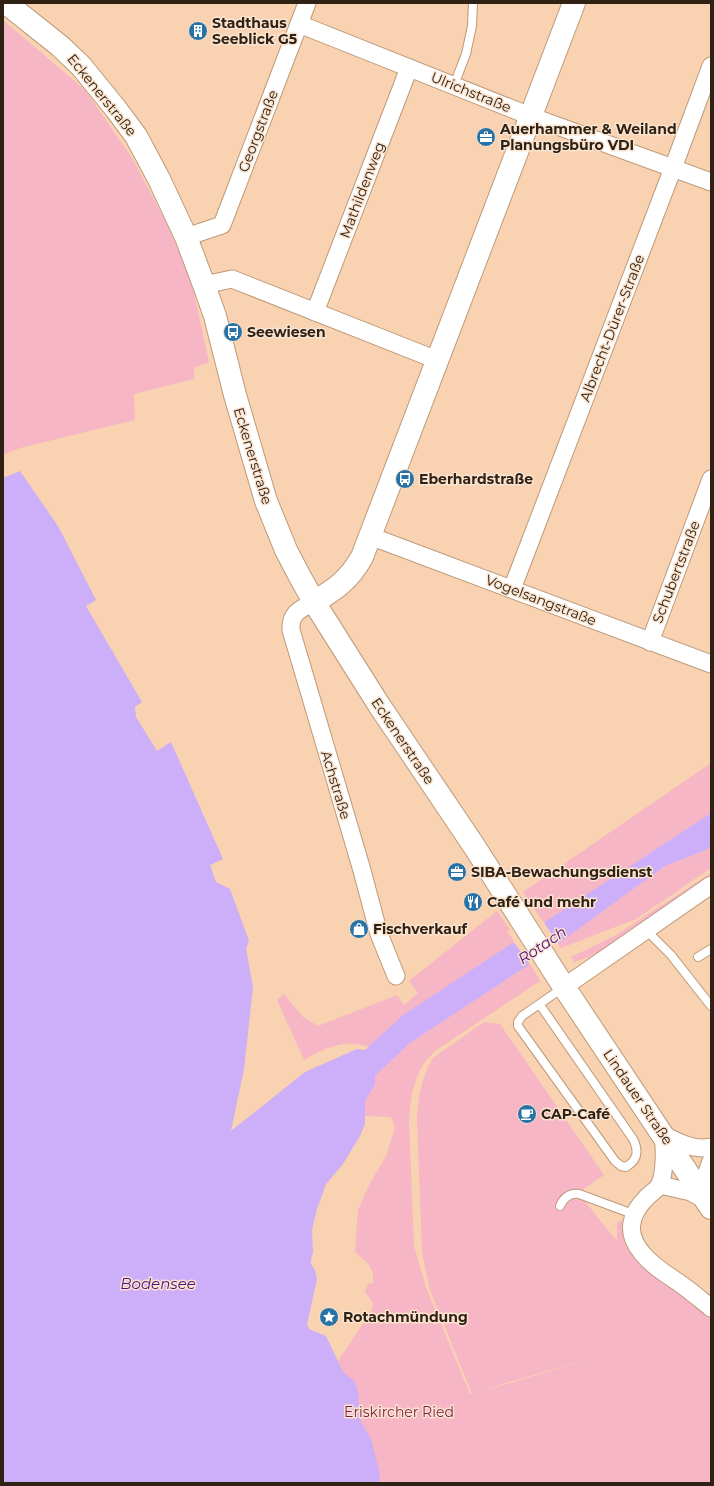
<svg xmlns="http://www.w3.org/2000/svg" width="714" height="1486" viewBox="0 0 714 1486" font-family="Montserrat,sans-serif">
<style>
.green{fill:#f6b6c5;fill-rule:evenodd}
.water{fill:#cdaef8}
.pier{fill:#f8d2b1}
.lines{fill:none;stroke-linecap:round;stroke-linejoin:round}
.lane-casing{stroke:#bd9a7a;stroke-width:10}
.street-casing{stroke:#bd9a7a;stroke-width:19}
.secondary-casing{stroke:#bd9a7a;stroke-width:24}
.lane{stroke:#fff;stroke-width:8}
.street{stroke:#fff;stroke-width:17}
.secondary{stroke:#fff;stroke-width:22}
.labels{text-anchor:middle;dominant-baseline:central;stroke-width:3;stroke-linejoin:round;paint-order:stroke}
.poi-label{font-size:14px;font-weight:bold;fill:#2f2114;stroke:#fae3cf;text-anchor:start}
.street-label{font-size:14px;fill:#2f2114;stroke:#fae3cf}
.park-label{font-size:14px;fill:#7c1c3f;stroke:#fae3cf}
.water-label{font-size:15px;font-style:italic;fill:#4e117e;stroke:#fae3cf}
</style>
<rect width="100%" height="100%" fill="#f8d2b1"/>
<!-- green -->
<g class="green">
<polygon points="3,20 85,90 132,158 164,218 191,280 209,362 194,368 194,379 134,394 135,420 20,448 3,455"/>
<polygon points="711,763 711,813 544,923 523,892"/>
<polygon points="711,846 711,868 636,919 561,948 558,943 665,866 704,851"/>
<polygon points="711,873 711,878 594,955 574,962 571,957 616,935"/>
<path d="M 497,911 L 510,930 L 507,932 L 515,942 L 403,1015 L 369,1047 C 343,1039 327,1047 304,1060 L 277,1000 L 284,994 L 303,1017 L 318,1026 L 397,995 L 404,1005 L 418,993 L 409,981 Z"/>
<path d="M 530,964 L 540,981 L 435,1051 C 431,1056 426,1060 423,1065 C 413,1081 410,1102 409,1120 L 414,1246 L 427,1290 L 470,1394 L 472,1394 L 430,1290 L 422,1253 L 417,1118 C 418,1098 422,1075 433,1058 L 484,1022 L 500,1024 L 604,1175 L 578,1193 L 617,1241 L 617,1222 L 622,1220 C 625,1229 622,1239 626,1247 C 637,1268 690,1300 711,1315 L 711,1483 L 14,1483 L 338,1361 L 372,1310 L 373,1303 L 365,1292 L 368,1284 L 373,1283 C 374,1265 367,1263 355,1252 L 358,1210 L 368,1187 L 386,1156 L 395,1128 L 391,1117 L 365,1116 L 365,1101 L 375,1085 L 375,1076 L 410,1043 ZM 582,1361 L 514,1382 L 472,1393 L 581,1361 Z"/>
</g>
<!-- water -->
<polygon class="water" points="20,471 58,526 96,600 86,606 142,702 135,707 136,717 157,751 171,742 223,859 210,865 216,882 230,889 249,941 246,949 253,987 244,1069 231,1131 305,1072 357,1049 365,1050 403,1015 711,813 711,846 704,851 665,866 530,964 410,1043 375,1076 375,1085 365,1101 365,1124 360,1136 343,1164 326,1184 317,1209 312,1230 313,1252 311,1259 311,1264 315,1270 317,1279 307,1324 309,1329 326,1336 343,1372 355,1382 358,1393 361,1422 371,1439 379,1470 380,1483 3,1483 3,478"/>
<!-- pier -->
<polygon class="pier" points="543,921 559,945 531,966 513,941"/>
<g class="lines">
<!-- lane casing -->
<g class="lane-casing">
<g id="lane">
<polyline points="454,85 466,54 472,26 473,3"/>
<polyline points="645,929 671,955 711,1006"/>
<polyline points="698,957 711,949"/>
<path d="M 540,1005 L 633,1139 C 639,1151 638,1160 626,1167 L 621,1166 L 615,1161 L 518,1026 L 518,1022 L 522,1016 L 564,987"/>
<path d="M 560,1206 C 564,1197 570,1193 579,1194 L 633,1214"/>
</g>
</g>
<!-- street casing -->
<g class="street-casing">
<g id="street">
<polyline points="299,24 530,116 711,182"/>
<polyline points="186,237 222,225 307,3"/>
<polyline points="204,285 232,279 437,360"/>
<polyline points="315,312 409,68"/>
<polyline points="370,536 711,664"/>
<polyline points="512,589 673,168 711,66"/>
<path d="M 314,602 C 301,609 290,612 291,630 L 361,867 L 379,934 L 396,976"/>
<polyline points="650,642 711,479"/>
<polyline points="564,987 711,885"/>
<path d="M 662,1134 C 678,1142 693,1151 711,1147"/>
<path d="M 663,1136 C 665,1148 665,1172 660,1184 C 658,1189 651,1193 647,1197 C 630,1214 625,1233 642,1253 C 653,1267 668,1275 682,1285 C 692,1292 701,1300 711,1308"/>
<polyline points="660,1185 691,1192 707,1201"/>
<polyline points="707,1201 706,1175 711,1161"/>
</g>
</g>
<!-- secondary casing -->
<g class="secondary-casing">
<g id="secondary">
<polyline points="6,3 60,46 81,66 116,109 136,136 159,179 186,237 204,285 215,316 235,395 266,501 286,550 299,575 314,602 379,705 474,846 564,987 711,1208"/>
<path d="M 314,602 C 336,589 349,580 362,557 L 574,3"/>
</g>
</g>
<!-- lane -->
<use href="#lane" class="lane"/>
<!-- street -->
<use href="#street" class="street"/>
<!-- secondary -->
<use href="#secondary" class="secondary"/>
</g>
<!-- icons -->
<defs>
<g id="building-disc" transform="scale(1)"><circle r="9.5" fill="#2972a6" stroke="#fae3cf"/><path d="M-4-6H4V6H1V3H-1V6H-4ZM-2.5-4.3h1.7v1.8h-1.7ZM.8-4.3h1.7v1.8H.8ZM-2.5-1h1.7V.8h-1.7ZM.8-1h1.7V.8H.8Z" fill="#fff"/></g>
<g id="office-disc" transform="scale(1)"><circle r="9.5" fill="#2972a6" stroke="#fae3cf"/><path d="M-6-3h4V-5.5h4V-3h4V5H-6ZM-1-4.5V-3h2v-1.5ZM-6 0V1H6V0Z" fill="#fff"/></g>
<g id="bus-disc" transform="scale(1)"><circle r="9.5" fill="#2972a6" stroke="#fae3cf"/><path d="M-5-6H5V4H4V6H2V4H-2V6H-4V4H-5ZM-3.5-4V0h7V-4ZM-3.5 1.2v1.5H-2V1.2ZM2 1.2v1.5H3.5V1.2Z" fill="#fff"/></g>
<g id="restaurant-disc" transform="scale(1)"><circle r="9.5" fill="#2972a6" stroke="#fae3cf"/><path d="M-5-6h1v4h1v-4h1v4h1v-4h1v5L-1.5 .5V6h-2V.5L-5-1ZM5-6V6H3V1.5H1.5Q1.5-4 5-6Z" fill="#fff"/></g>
<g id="shop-disc" transform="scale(1)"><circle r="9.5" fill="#2972a6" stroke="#fae3cf"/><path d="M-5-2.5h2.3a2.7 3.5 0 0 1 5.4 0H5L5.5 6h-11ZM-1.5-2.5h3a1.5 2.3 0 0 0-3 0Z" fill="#fff"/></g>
<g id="cafe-disc" transform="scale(1)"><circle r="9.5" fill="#2972a6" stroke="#fae3cf"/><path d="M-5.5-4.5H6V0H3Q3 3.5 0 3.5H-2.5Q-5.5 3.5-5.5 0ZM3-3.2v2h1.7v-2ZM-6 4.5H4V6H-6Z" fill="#fff"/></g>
<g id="sight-disc" transform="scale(1)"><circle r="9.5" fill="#2972a6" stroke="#fae3cf"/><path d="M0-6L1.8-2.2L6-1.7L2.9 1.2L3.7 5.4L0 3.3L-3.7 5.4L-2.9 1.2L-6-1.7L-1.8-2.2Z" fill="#fff"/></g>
</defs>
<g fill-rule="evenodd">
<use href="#building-disc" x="198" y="31"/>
<use href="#office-disc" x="486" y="137"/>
<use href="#bus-disc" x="233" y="332"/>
<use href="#bus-disc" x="405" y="479"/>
<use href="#office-disc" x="457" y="872"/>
<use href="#restaurant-disc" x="473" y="902"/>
<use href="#shop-disc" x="359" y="929"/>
<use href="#cafe-disc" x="527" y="1114"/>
<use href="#sight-disc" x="329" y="1317"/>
</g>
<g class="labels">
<!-- poi labels -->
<g class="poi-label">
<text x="212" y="23">Stadthaus<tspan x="212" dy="16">Seeblick G5</tspan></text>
<text x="500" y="129">Auerhammer &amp; Weiland<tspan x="500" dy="16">Planungsbüro VDI</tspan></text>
<text x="247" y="332">Seewiesen</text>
<text x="419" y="479">Eberhardstraße</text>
<text x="471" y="872">SIBA-Bewachungsdienst</text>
<text x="487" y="902">Café und mehr</text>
<text x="373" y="929">Fischverkauf</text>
<text x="541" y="1114">CAP-Café</text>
<text x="343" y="1317">Rotachmündung</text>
</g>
<!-- street labels -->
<g class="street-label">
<text transform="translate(471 92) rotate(22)">Ulrichstraße</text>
<text transform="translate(102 95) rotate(51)">Eckenerstraße</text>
<text transform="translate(258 131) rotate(-69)">Georgstraße</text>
<text transform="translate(362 190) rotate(-69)">Mathildenweg</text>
<text transform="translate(612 328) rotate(-69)">Albrecht-Dürer-Straße</text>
<text transform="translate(253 456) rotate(73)">Eckenerstraße</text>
<text transform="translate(676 572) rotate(-69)">Schubertstraße</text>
<text transform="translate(541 600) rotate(21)">Vogelsangstraße</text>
<text transform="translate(403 741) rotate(56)">Eckenerstraße</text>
<text transform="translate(336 785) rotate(73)">Achstraße</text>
<text transform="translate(638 1097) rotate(56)">Lindauer Straße</text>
</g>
<!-- park labels -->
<g class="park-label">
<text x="399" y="1412">Eriskircher Ried</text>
</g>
<!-- water labels -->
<g class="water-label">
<text transform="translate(542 945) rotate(-34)">Rotach</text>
<text x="158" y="1283">Bodensee</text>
</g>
</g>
<!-- border -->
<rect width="714" height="1486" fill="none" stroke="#2f2114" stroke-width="8"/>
</svg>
